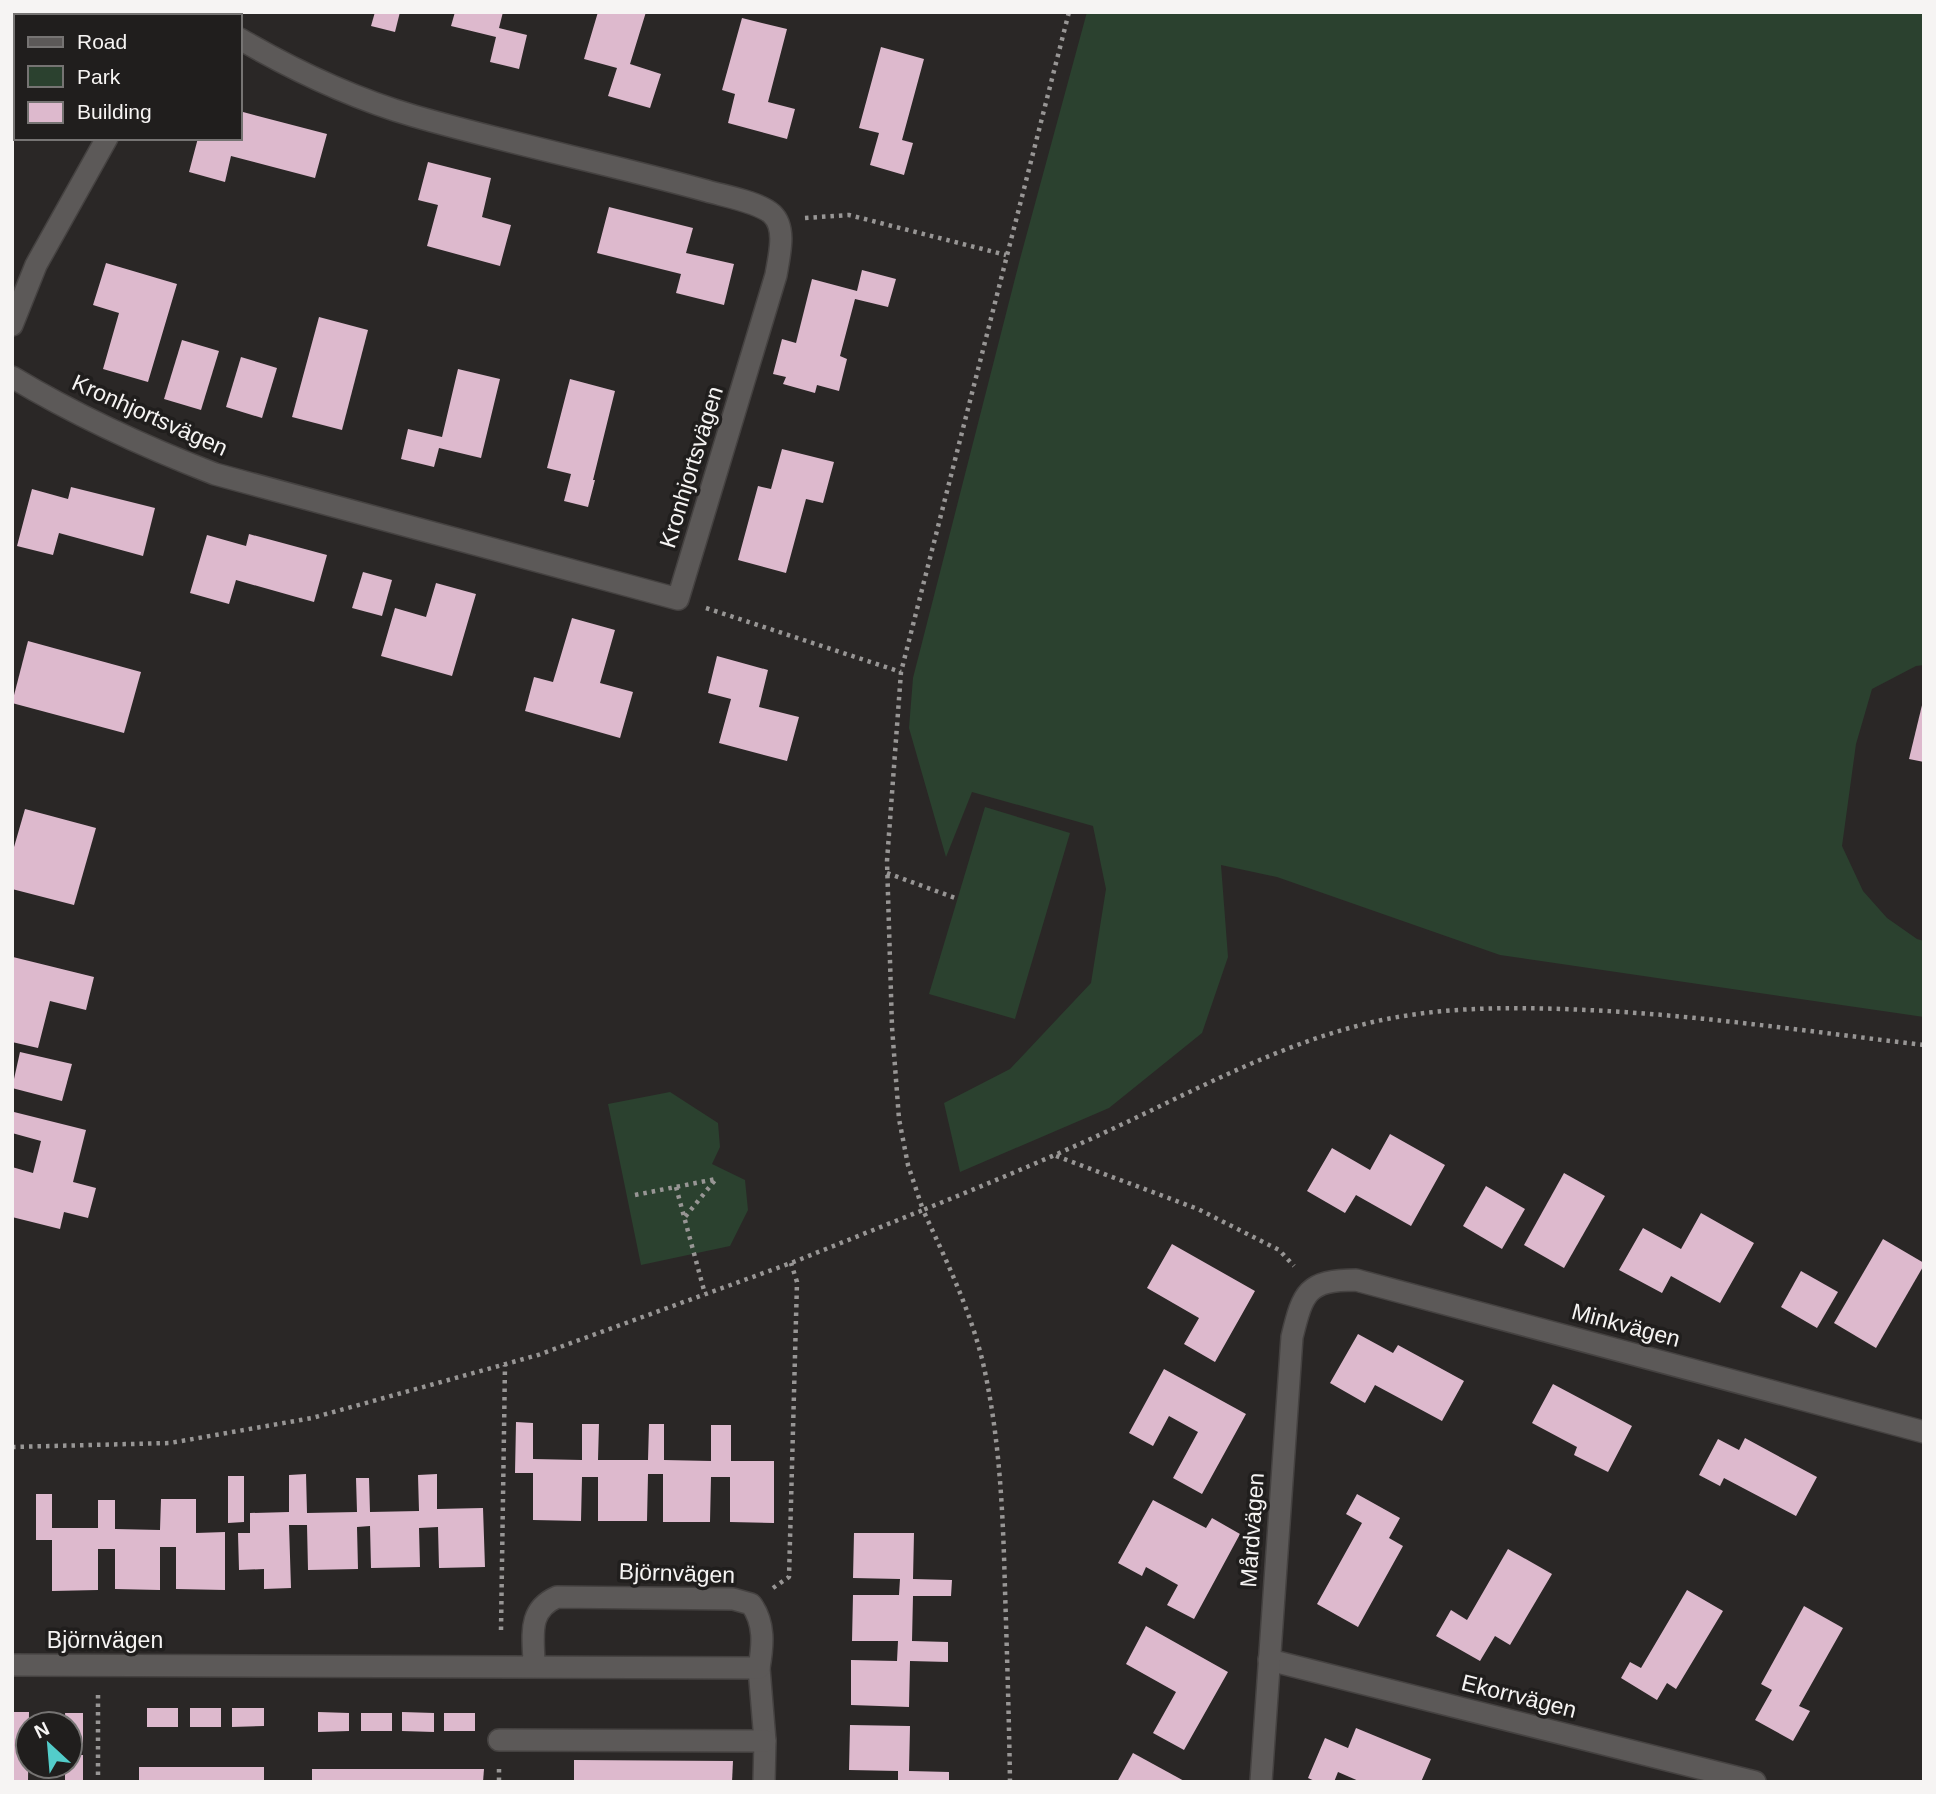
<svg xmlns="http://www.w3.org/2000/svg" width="1936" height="1794" viewBox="0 0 1936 1794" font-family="Arial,sans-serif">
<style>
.green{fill:#2b412f}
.building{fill:#ddb9cd}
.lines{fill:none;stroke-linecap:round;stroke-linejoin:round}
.lane-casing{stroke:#454241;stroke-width:24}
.street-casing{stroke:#454241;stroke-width:24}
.path{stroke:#989695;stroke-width:4.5;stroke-dasharray:3.5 5;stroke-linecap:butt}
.lane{stroke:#5c5958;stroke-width:21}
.street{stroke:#5c5958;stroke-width:21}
.labels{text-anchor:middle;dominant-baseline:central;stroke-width:7;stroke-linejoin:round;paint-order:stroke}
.street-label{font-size:23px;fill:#f6f4f3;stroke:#201e1d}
</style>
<rect width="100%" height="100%" fill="#2a2726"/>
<!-- green -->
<g class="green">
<polygon points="1087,12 1924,12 1924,665 1916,666 1872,689 1856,744 1842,846 1863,891 1887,918 1917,939 1924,941 1924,1017 1500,955 1277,877 1221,865 1228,957 1202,1033 1109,1108 960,1172 944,1103 1010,1069 1091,983 1106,889 1093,826 972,792 946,857 909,728 913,678 1020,259"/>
<polygon points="985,807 1070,833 1015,1019 929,994"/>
<polygon points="670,1092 718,1123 720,1147 712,1164 745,1180 748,1210 730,1246 641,1265 608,1104"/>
</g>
<!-- building -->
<g class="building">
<polygon points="375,12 400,12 395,32 371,26"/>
<polygon points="455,12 503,12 499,28 527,35 519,69 490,62 496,37 451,26"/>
<polygon points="598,12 646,12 630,64 661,74 650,108 608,96 617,68 584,59"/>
<polygon points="742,18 787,29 768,102 795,109 787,139 728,123 735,94 722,90"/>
<polygon points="12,35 16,36 16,99 12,98"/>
<polygon points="881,47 924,59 902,140 913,143 904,175 870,165 879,133 859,128"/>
<polygon points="243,112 327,134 315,178 231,156 225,182 189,172 198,138 240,138"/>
<polygon points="428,162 491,178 482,217 511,225 500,266 427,246 438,205 418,200"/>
<polygon points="609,207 693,228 686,253 734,264 724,305 676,293 681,274 597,253"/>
<polygon points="106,263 177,284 148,382 103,369 119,313 93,305"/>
<polygon points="862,270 896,279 888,307 855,299 840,356 847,359 839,391 817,385 815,393 783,384 786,377 773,374 782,339 796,343 812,279 857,291"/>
<polygon points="319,317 368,330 342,430 292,417"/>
<polygon points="182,340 219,351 201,410 164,399"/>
<polygon points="241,357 277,368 262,418 226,407"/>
<polygon points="458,369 500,379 481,458 439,448 434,467 401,459 408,429 442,437"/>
<polygon points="570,379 615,391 593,480 595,480 588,507 564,501 571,474 547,468"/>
<polygon points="782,449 834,462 823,503 806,499 786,573 738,560 758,486 771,489"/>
<polygon points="71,487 155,508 143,556 59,533 53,555 17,546 32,489 68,499"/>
<polygon points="249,534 327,555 314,602 236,580 229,604 190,593 207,535 246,546"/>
<polygon points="363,572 392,580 382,616 352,608"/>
<polygon points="436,583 476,594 452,676 381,656 395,608 426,617"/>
<polygon points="572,618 615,630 600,683 633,692 620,738 525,711 534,677 553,682"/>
<polygon points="28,641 141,672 124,733 12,703"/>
<polygon points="717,656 768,670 759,707 799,717 787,761 719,743 731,699 708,693"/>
<polygon points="1923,701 1924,701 1924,762 1909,759"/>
<polygon points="25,809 96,828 74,905 12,889 12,854"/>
<polygon points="13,957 94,977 86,1010 50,1001 38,1048 12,1042"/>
<polygon points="20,1052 72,1064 62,1101 12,1088"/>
<polygon points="14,1112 86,1130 73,1182 96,1188 88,1218 64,1212 60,1229 12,1217 12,1167 33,1173 41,1141 12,1133"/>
<polygon points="1390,1134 1445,1165 1411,1226 1356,1195 1345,1213 1307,1191 1332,1148 1370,1170"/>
<polygon points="1564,1173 1605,1196 1564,1268 1524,1245"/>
<polygon points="1486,1186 1525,1209 1502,1249 1463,1226"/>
<polygon points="1701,1213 1754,1243 1720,1303 1671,1276 1662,1293 1619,1270 1643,1228 1681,1249"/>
<polygon points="1883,1239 1924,1263 1924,1265 1876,1348 1834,1323"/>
<polygon points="1172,1244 1255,1291 1215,1362 1184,1344 1199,1318 1147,1288"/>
<polygon points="1801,1271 1838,1292 1817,1328 1781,1307"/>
<polygon points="1358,1334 1393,1353 1398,1345 1464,1381 1442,1421 1375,1385 1365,1403 1330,1383"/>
<polygon points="1164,1369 1246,1414 1202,1494 1173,1478 1198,1432 1169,1416 1153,1446 1129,1433"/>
<polygon points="1553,1384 1632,1426 1608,1472 1574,1455 1577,1447 1532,1423"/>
<polygon points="516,1422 533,1423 533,1459 582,1460 582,1424 599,1424 598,1460 648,1460 649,1424 664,1424 664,1460 711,1461 711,1425 731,1425 731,1461 774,1461 774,1523 730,1522 730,1477 711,1477 710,1522 663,1522 663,1474 648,1474 647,1521 598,1521 598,1477 582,1477 581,1521 533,1520 533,1473 515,1473"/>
<polygon points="1745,1438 1817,1477 1796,1516 1724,1478 1720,1486 1699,1475 1718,1439 1739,1450"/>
<polygon points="306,1474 307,1513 357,1512 356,1478 369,1478 370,1512 419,1511 418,1475 437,1474 437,1509 483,1508 485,1567 439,1568 438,1527 419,1528 420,1567 371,1568 370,1526 357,1527 358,1569 308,1570 307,1525 289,1525 291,1588 264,1589 264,1569 239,1570 238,1533 250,1533 250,1513 289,1512 289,1475"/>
<polygon points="228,1476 244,1476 244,1522 228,1523"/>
<polygon points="36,1494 52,1494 52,1528 98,1528 98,1500 115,1500 115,1529 160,1530 161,1499 196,1499 196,1533 225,1532 225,1590 176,1589 176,1547 160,1547 160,1590 115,1589 115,1549 98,1549 98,1590 52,1591 52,1540 36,1540"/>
<polygon points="1357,1494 1400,1518 1389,1538 1403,1546 1358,1627 1317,1604 1362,1523 1346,1514"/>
<polygon points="1153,1500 1206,1528 1212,1518 1240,1534 1194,1619 1167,1605 1178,1585 1146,1567 1142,1576 1118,1563"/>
<polygon points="854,1533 914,1533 913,1579 952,1580 951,1596 913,1596 912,1641 948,1642 948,1662 910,1661 909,1707 851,1705 851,1660 897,1661 898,1641 852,1641 853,1595 899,1595 900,1579 853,1578"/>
<polygon points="1508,1549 1552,1574 1510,1645 1495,1636 1480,1661 1436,1636 1451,1610 1467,1620"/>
<polygon points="1687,1590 1723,1611 1676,1689 1667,1683 1657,1700 1621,1678 1630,1662 1641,1668"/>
<polygon points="1804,1606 1843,1628 1799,1706 1810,1711 1793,1741 1755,1720 1772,1690 1761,1684"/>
<polygon points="1146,1626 1228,1672 1184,1750 1153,1733 1176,1692 1126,1664"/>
<rect x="147" y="1708" width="31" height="19"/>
<rect x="190" y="1708" width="31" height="19"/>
<polygon points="232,1708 264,1708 264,1726 232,1727"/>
<polygon points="12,1712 29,1712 28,1782 12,1782"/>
<polygon points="318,1712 349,1713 349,1731 318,1732"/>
<polygon points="402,1712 434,1713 434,1732 402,1731"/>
<polygon points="65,1713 83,1713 83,1745 70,1745 70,1724 66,1724"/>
<rect x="361" y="1713" width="31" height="18"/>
<rect x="444" y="1713" width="31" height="18"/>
<polygon points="850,1725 910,1726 909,1771 949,1772 949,1782 898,1782 898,1771 849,1770"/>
<polygon points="1356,1728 1431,1759 1421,1782 1361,1782 1338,1772 1334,1782 1317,1782 1308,1778 1325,1738 1348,1748"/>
<polygon points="1133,1753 1186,1782 1117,1782"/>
<polygon points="70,1755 83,1755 83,1782 65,1782 65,1766 70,1766"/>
<polygon points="574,1760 733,1761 732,1782 574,1782"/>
<rect x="139" y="1767" width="125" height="15"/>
<polygon points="312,1769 484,1769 483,1782 312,1782"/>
</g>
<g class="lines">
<!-- lane casing -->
<g class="lane-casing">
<g id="lane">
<polyline points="759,1668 765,1741 764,1782"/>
<polyline points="499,1740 765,1741"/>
</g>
</g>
<!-- street casing -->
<g class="street-casing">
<g id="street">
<polyline points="200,12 205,16"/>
<polyline points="175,16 177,12"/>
<polyline points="12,325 36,265 107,138"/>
<path d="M 12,377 C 77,416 145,447 215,474 L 678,599 L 776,275 C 779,256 787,228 772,214 C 759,202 724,196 707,191 C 610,164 511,144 414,116 C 352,98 295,71 240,39"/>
<polyline points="1269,1660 1755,1782"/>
<path d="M 12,1665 L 759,1668 C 763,1645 765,1623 751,1604 L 733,1599 L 557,1597 C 526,1611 534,1637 534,1667"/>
<path d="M 1261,1782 L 1292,1337 C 1303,1292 1307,1280 1356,1280 L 1924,1432"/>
</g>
</g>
<!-- path -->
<g class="path">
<polyline points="805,218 849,215 1006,255"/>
<polyline points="706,608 901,672"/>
<polyline points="887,873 958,899"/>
<polyline points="1056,1156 1198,1209 1279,1250 1294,1266"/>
<polyline points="676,1187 705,1294"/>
<polyline points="635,1195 716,1179 685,1217"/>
<polyline points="12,1447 170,1443 312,1418 538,1355 791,1263 923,1210 908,1165 899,1119 892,1027 887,861 901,672 1069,12"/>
<polyline points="773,1588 789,1577 797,1282 791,1263"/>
<polyline points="501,1630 505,1365"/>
<polyline points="98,1695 98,1782"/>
<polyline points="499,1769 499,1782"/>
<path d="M 1010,1782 C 1009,1718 1007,1654 1005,1590 C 1003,1514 1000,1438 983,1363 C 970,1309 946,1260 923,1210 C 992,1182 1060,1154 1127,1122 C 1209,1083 1292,1039 1382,1020 C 1449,1006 1519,1007 1587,1010 C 1700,1015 1812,1032 1924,1045"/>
</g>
<!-- lane -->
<use href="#lane" class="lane"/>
<!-- street -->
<use href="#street" class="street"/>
</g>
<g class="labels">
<!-- street labels -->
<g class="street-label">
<text transform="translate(150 415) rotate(24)">Kronhjortsvägen</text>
<text transform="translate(691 467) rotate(-73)">Kronhjortsvägen</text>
<text transform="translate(1626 1325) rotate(15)">Minkvägen</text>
<text transform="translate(1252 1530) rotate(-86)">Mårdvägen</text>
<text transform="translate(677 1573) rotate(2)">Björnvägen</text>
<text x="105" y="1640">Björnvägen</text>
<text transform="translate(1519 1696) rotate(14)">Ekorrvägen</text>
</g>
</g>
<!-- border -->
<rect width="1936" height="1794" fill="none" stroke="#f6f4f3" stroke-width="28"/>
<!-- legend -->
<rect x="14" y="14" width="228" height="126" fill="#201e1d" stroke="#767473" stroke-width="2"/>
<rect x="28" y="37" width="35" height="10" fill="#5c5958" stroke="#767473" stroke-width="2"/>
<text x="77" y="49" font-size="21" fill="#f6f4f3">Road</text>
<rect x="28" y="66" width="35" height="21" fill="#2b412f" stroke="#767473" stroke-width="2"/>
<text x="77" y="84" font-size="21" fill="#f6f4f3">Park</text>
<rect x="28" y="102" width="35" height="21" fill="#ddb9cd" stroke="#767473" stroke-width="2"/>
<text x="77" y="119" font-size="21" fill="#f6f4f3">Building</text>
<!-- north arrow -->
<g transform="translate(49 1745) rotate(334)"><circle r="33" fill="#201e1d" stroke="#767473" stroke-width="2"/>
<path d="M0-5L12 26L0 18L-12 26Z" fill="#53cdca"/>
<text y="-10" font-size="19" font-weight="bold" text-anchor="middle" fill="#f6f4f3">N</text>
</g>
</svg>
